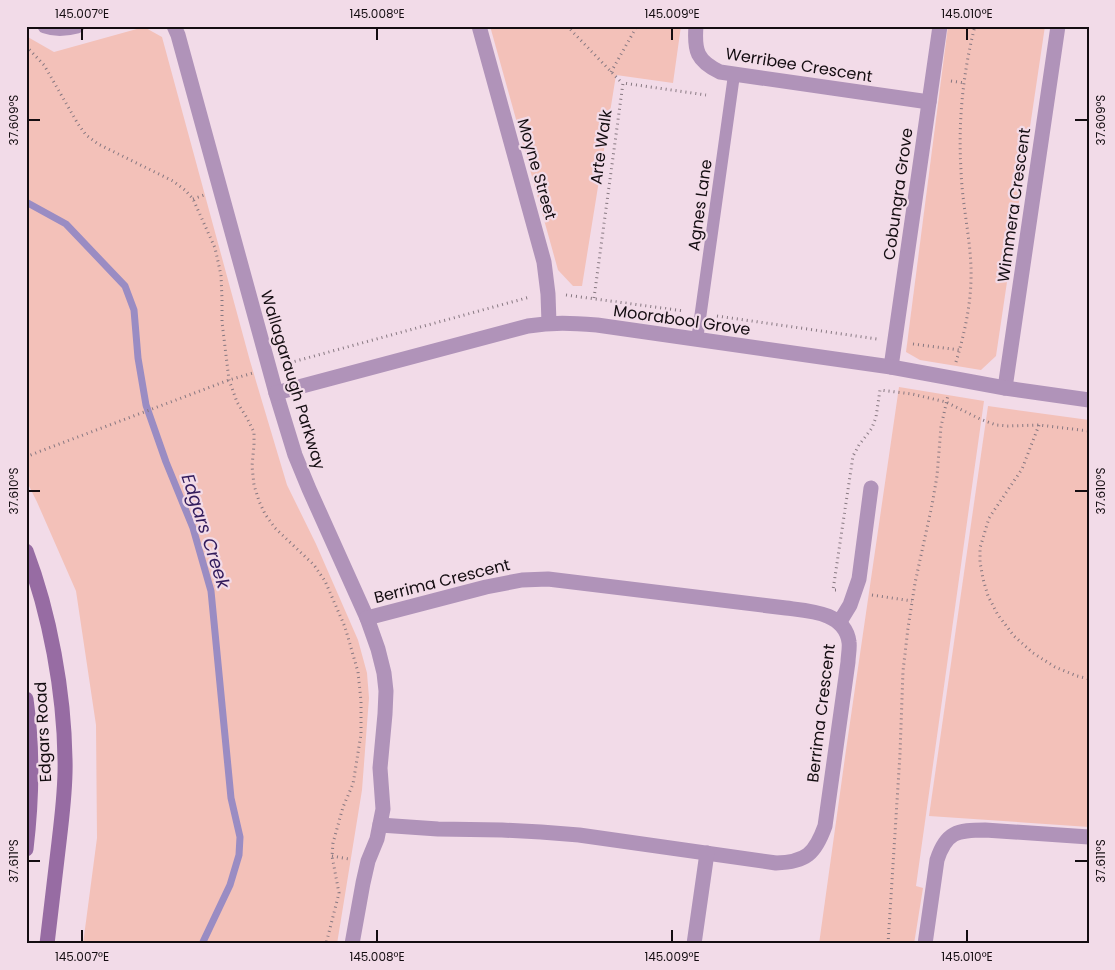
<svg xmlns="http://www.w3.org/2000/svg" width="1115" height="970" viewBox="0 0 1115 970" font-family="Poppins,sans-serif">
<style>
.green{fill:#f3c1b9}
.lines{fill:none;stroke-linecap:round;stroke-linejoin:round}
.stream{stroke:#9a8cc3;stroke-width:7}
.path{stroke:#877881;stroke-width:3;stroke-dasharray:1 4;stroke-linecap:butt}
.lane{stroke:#b093b9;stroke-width:12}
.street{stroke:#b093b9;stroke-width:15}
.secondary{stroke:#976ca3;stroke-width:15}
.ticks{fill:none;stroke:#140d11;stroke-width:2}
.labels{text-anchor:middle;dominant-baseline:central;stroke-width:4.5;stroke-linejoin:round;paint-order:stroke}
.street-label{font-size:16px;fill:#140d11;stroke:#f2dbe8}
.water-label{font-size:18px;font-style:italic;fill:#321b5c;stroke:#f2dbe8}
.neatline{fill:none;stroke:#140d11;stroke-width:2}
.ticks-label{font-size:12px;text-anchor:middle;fill:#140d11}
</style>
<rect width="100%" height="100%" fill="#f2dbe8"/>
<!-- green -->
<g class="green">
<polygon points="490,26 681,26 673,83 616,75 582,286 573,286 558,270"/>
<polygon points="948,26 1045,26 996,356 981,370 920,360 906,352"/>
<polygon points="144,27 162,37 250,361 287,485 316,544 358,640 367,673 369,698 362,790 337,944 83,944 97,838 96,725 76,591 37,502 26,480 26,36 54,52"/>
<polygon points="899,387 984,401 916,886 923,888 914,944 819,944 846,750"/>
<polygon points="988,406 1089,420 1089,827 929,816"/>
</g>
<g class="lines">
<!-- stream -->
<polyline class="stream" points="26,202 66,224 125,286 134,310 138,358 146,405 166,462 193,528 211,591 231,798 240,837 239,855 230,885 202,944"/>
<!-- path -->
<g class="path">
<polyline points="567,26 622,83"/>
<polyline points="26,46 44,65 78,124 86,135 98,144 173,181 185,190 193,199 215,248 221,275 222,299 222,322 229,380 237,402 247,418 254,432 254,445 252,466 254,485 259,501 265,514 275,528 314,565 325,581 345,627 358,672 361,701 361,734 353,784 343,807 333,843 332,856 339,893 326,944"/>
<polyline points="611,72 637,26"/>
<polyline points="951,81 965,83"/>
<polyline points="193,199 204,195"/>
<polyline points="566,295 684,311"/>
<polyline points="594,298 623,83 706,95"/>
<polyline points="717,316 877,339"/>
<polyline points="913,344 960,350"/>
<path d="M 956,362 C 965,332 972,300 971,268 C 970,236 962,203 961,170 C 958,122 963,72 975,26"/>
<polyline points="285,364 530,297"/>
<polyline points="1039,425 1022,469 989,518 980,548 980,562 983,579 988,596 998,615 1014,636 1033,653 1055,667 1077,676 1089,679"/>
<polyline points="26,457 38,452 229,380 253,373"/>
<polyline points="836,590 833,590 853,456 859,445 872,428 876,417 880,390 912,394 946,402 980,419 996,425 1008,426 1039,425 1089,431"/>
<polyline points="872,595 912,601"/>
<polyline points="332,856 349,859"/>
<polyline points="888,944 900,754 903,671 908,628 915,583 932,505 937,476 941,427 948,395"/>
</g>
<!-- lane -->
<polyline class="lane" points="697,340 734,75"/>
<!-- street -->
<g class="street">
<path d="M 45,26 C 56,30 66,29 77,26"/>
<polyline points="174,26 178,35 276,393 295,455 309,489 367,618 378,649 384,673 386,691 385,714 380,768 383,809 377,839 368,861 363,883 352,944"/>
<polyline points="479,26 544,262 548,294 549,323"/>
<path d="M 696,26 C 694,51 697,61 720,72 L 929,102"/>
<polyline points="891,367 940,26"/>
<polyline points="1005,388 1058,26"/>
<path d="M 276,393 L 528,326 C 553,322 572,323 597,325 L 891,367 L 1005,388 L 1089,400"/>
<path d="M 367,618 L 486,587 L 522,580 L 548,579 L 786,608 C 809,611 845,612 849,642 C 850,648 848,656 848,662 L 825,826 C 815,854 806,862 776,863 L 579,835 L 541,832 L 502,830 L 438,829 L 380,825"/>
<polyline points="839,623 850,605 859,579 871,488"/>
<polyline points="694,944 707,853"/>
<path d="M 925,944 L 937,860 C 946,832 957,830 985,830 L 1089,837"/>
</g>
<!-- secondary -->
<g class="secondary">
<path d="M 26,551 C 50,614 64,692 65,759 C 66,787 62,815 59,842 C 55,876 51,910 47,944"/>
<path d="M 26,699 C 33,749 32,799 26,849"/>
</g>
</g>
<!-- ticks -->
<path class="ticks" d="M 82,28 L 82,40M 377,28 L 377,40M 672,28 L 672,40M 967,28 L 967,40M 28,120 L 40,120M 1075,120 L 1088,120M 28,491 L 40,491M 1075,491 L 1088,491M 28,861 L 40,861M 1075,861 L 1088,861M 82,930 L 82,942M 377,930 L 377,942M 672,930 L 672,942M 967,930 L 967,942"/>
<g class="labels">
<!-- street labels -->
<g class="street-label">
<text transform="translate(799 65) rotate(9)">Werribee Crescent</text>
<text transform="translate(601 147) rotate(-82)">Arte Walk</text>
<text transform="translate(537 169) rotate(74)">Moyne Street</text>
<text transform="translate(898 194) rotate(-82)">Cobungra Grove</text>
<text transform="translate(700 205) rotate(-82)">Agnes Lane</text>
<text transform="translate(1014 205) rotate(-82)">Wimmera Crescent</text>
<text transform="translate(682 320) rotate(8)">Moorabool Grove</text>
<text transform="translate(293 380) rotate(73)">Wallagaraugh Parkway</text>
<text transform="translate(442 581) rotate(-14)">Berrima Crescent</text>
<text transform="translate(821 713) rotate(-83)">Berrima Crescent</text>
<text transform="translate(43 732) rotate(-93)">Edgars Road</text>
</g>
<!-- water labels -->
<g class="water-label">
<text transform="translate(206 531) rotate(72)">Edgars Creek</text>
</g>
</g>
<!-- border -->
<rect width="1115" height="970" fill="none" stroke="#f2dbe8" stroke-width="55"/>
<rect x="28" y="28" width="1060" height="914" class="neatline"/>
<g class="ticks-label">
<text x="82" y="18">145.007°E</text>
<text x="377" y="18">145.008°E</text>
<text x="672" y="18">145.009°E</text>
<text x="967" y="18">145.010°E</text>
<text transform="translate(14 120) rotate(-90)" y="4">37.609°S</text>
<text transform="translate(1101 120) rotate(-90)" y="4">37.609°S</text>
<text transform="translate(14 491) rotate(-90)" y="4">37.610°S</text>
<text transform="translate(1101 491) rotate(-90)" y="4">37.610°S</text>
<text transform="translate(14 861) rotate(-90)" y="4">37.611°S</text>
<text transform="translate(1101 861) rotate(-90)" y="4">37.611°S</text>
<text x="82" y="961">145.007°E</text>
<text x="377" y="961">145.008°E</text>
<text x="672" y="961">145.009°E</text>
<text x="967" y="961">145.010°E</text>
</g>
</svg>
